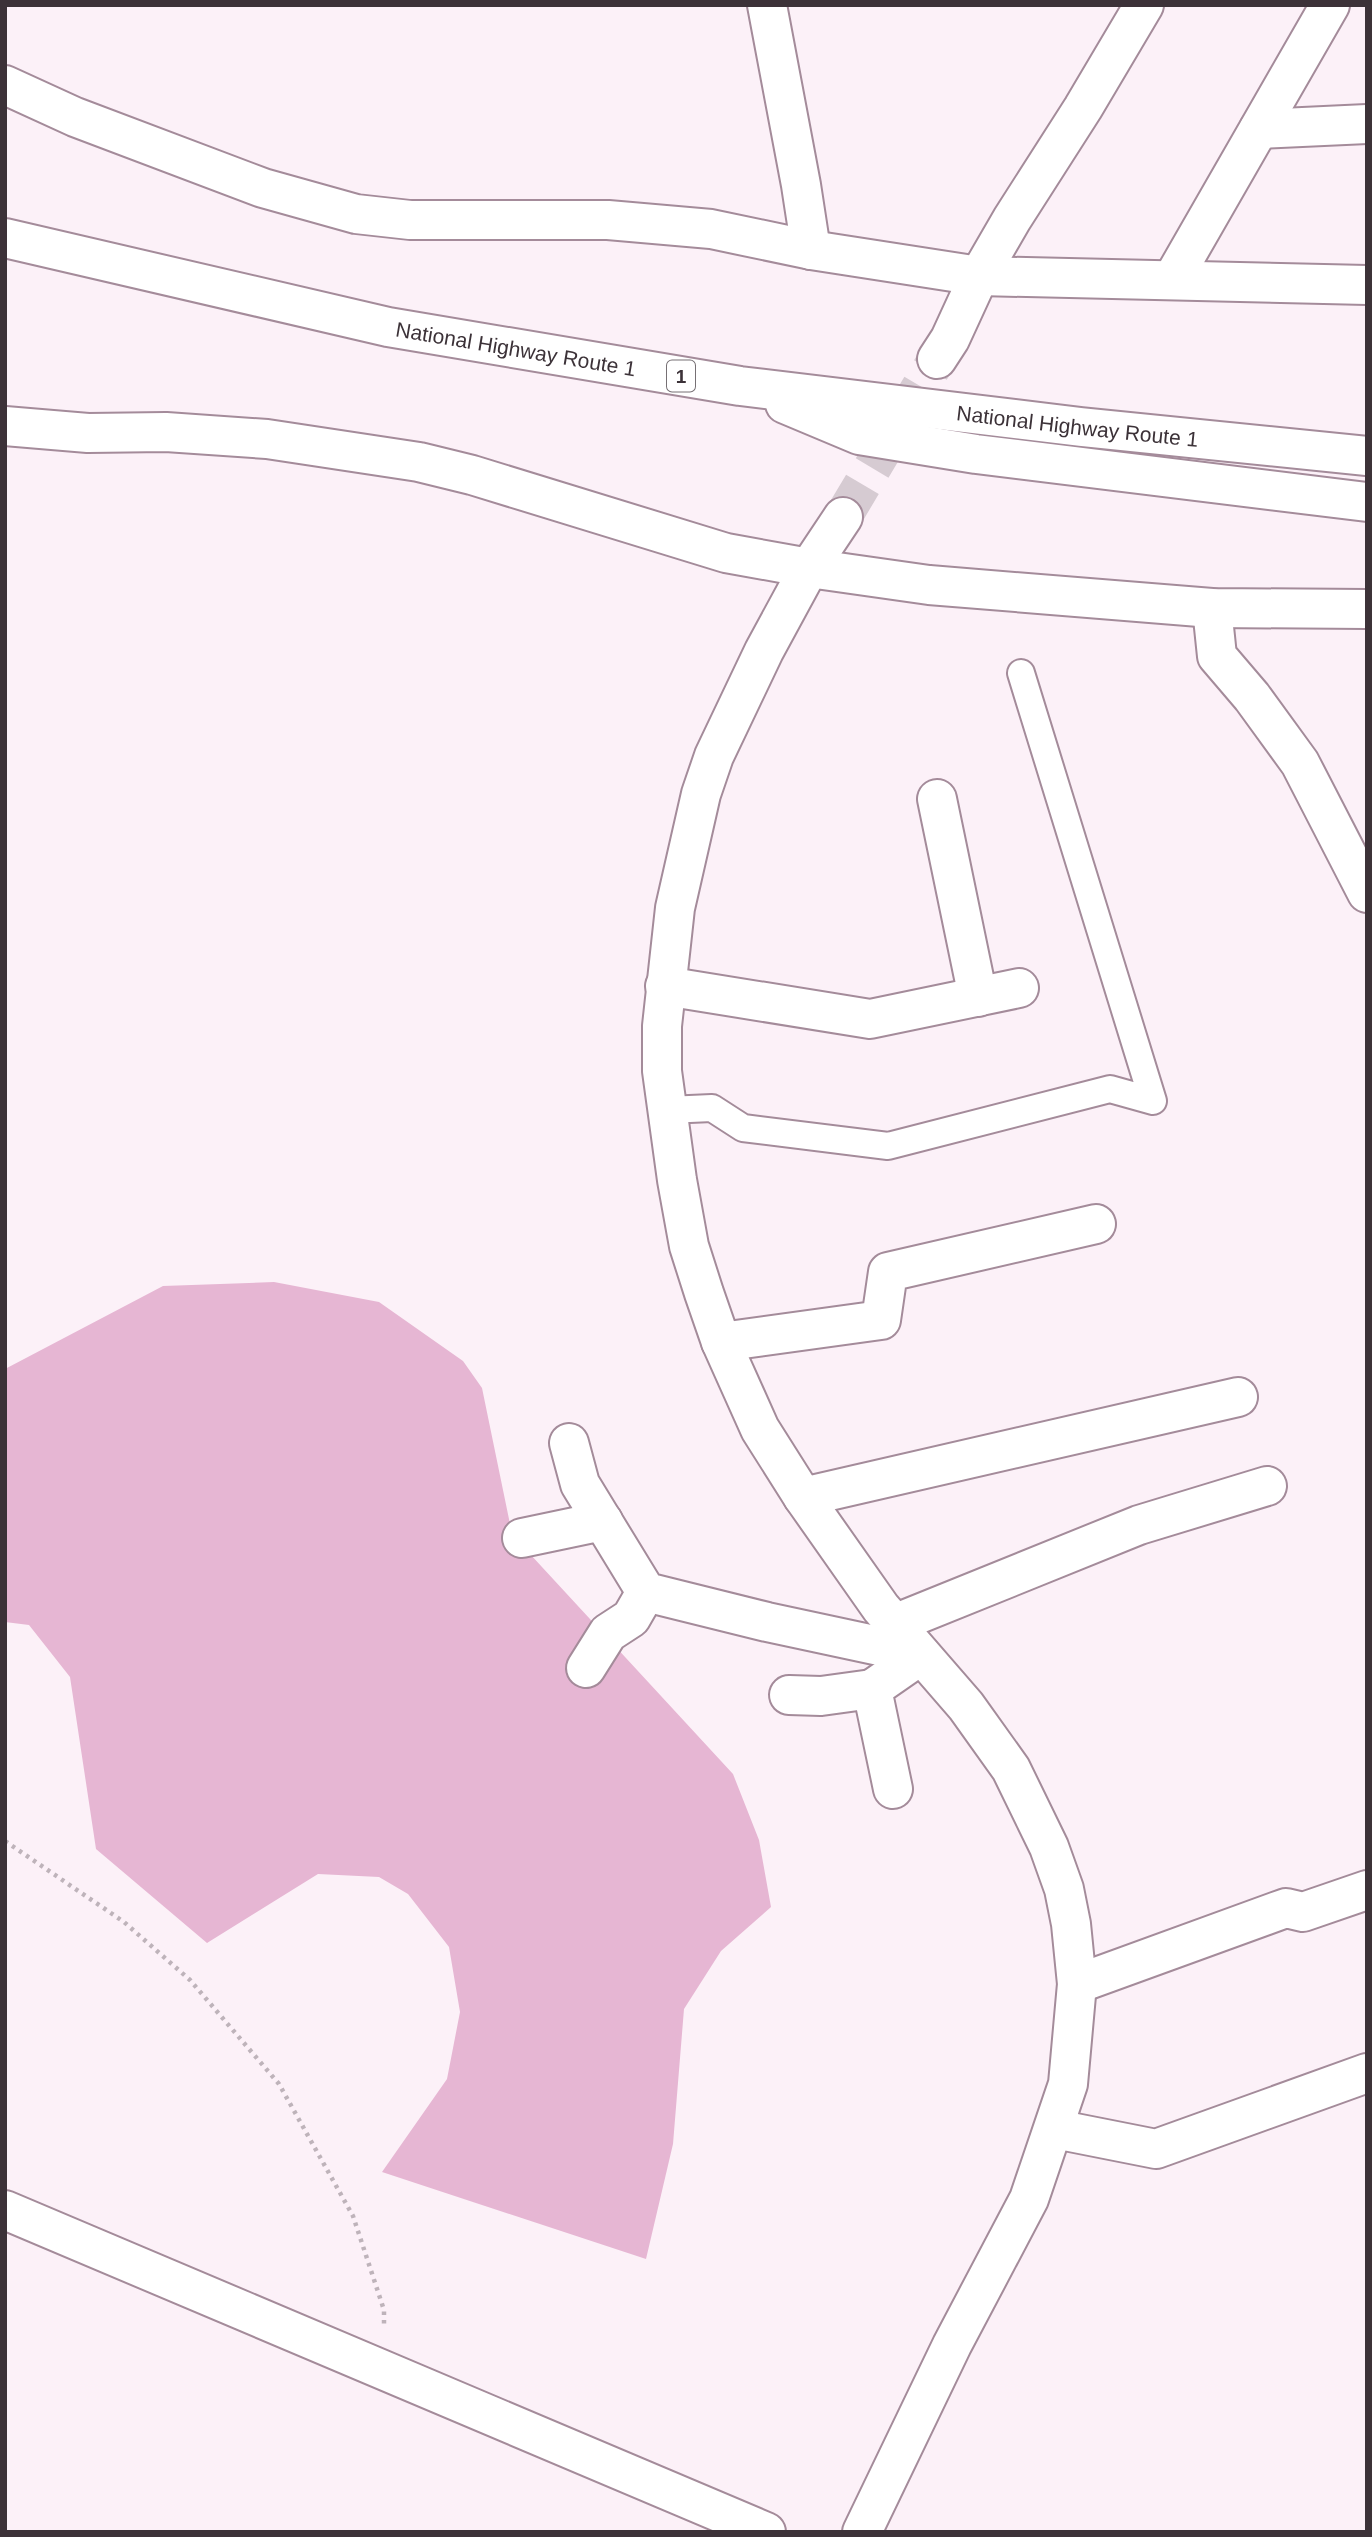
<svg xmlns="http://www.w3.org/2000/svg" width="1372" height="2537" viewBox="0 0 1372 2537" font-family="Helvetica,sans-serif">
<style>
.forest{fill:#e6b6d3}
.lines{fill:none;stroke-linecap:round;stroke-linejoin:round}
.tertiary-tunnel{stroke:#d6cbd2;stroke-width:38;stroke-dasharray:38 19;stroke-linecap:butt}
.service-casing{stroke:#a48b9a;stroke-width:30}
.minor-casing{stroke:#a48b9a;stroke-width:42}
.tertiary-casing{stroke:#a48b9a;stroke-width:42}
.trunk-casing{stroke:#a48b9a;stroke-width:42}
.path{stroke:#beb3ba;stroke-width:4.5;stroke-dasharray:3.5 5;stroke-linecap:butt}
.service{stroke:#fff;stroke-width:26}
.minor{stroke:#fff;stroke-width:38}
.tertiary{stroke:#fff;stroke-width:38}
.trunk{stroke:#fff;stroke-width:38}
.labels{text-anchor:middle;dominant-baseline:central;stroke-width:7;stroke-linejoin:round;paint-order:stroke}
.shield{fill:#fff;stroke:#767074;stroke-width:2}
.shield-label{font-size:19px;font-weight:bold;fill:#3c3238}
.street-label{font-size:21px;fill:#3c3238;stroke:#fff}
</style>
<rect width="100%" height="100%" fill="#fcf1f8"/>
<!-- forest -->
<polygon class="forest" points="274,1282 379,1302 463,1361 482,1388 510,1524 530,1554 733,1774 759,1840 771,1907 721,1951 684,2009 673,2144 646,2259 382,2172 447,2079 460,2012 449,1947 408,1894 379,1877 318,1874 207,1943 96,1849 70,1677 29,1625 5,1622 5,1369 163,1286"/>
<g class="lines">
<!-- tertiary-tunnel -->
<polyline class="tertiary-tunnel" points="843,517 937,359"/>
<!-- service casing -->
<g class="service-casing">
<polyline id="service" points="667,1110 712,1108 743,1128 888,1146 1110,1089 1153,1101 1021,673"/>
</g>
<!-- minor casing -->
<g class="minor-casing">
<g id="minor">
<polyline points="767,5 801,185 811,250"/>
<polyline points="5,85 75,117 263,188 356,214 410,220 608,220 711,229 811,250 979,276 1367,285"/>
<polyline points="1259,129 1367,124"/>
<polyline points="1172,280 1330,5"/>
<polyline points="5,426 88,433 166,432 267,439 419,462 472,475 726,553 809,568 929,585 1212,608 1367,609"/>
<polyline points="1212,608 1217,656 1252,697 1300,763 1367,893"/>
<polyline points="937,799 978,997"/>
<polyline points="665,986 870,1019 1019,988"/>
<polyline points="721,1342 881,1320 888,1272 1096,1224"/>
<polyline points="569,1443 580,1484 646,1592 767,1622 921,1655"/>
<polyline points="803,1497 1238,1397"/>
<polyline points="522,1538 603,1521"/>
<polyline points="894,1624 1139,1525 1267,1486"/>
<polyline points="586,1668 608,1633 631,1618 646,1592"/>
<polyline points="789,1695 821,1696 872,1689"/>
<polyline points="893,1789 872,1689 921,1655"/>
<polyline points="1077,1984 1286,1908 1303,1912 1367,1890"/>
<polyline points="1055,2129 1156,2149 1367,2073"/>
</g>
</g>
<!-- tertiary casing -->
<g class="tertiary-casing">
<g id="tertiary">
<polyline points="937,359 950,339 979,276 1012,219 1083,108 1144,5"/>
<polyline points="843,517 809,568 764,651 714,756 701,794 675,908 662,1026 662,1071 677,1180 689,1246 704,1293 721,1342 760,1429 803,1497 881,1608 966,1706 1011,1769 1049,1847 1064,1889 1071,1924 1077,1984 1068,2084 1029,2199 952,2345 862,2532"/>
<polyline points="5,2210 766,2532"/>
</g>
</g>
<!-- trunk casing -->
<g class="trunk-casing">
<g id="trunk">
<path id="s1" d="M 5,238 L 388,327 L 740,386 L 1081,427 L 1367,456"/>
<polyline points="785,404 859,435 976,454 1367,502"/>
</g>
</g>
<!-- path -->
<polyline class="path" points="5,1841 124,1922 190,1980 279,2084 353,2216 384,2310 384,2325"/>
<!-- service -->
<use href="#service" class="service"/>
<!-- minor -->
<use href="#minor" class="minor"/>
<!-- tertiary -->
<use href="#tertiary" class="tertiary"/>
<!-- trunk -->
<use href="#trunk" class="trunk"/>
</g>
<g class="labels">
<!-- shield labels -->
<rect class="shield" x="667" y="360.5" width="28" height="31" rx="5"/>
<g class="shield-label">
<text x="681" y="376">1</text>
</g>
<!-- street labels -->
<g class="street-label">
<text stroke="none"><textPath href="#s1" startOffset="523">National Highway Route 1</textPath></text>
<text stroke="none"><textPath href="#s1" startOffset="1090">National Highway Route 1</textPath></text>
</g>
</g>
<!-- border -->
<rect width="1372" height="2537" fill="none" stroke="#3c3238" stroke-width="14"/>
</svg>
